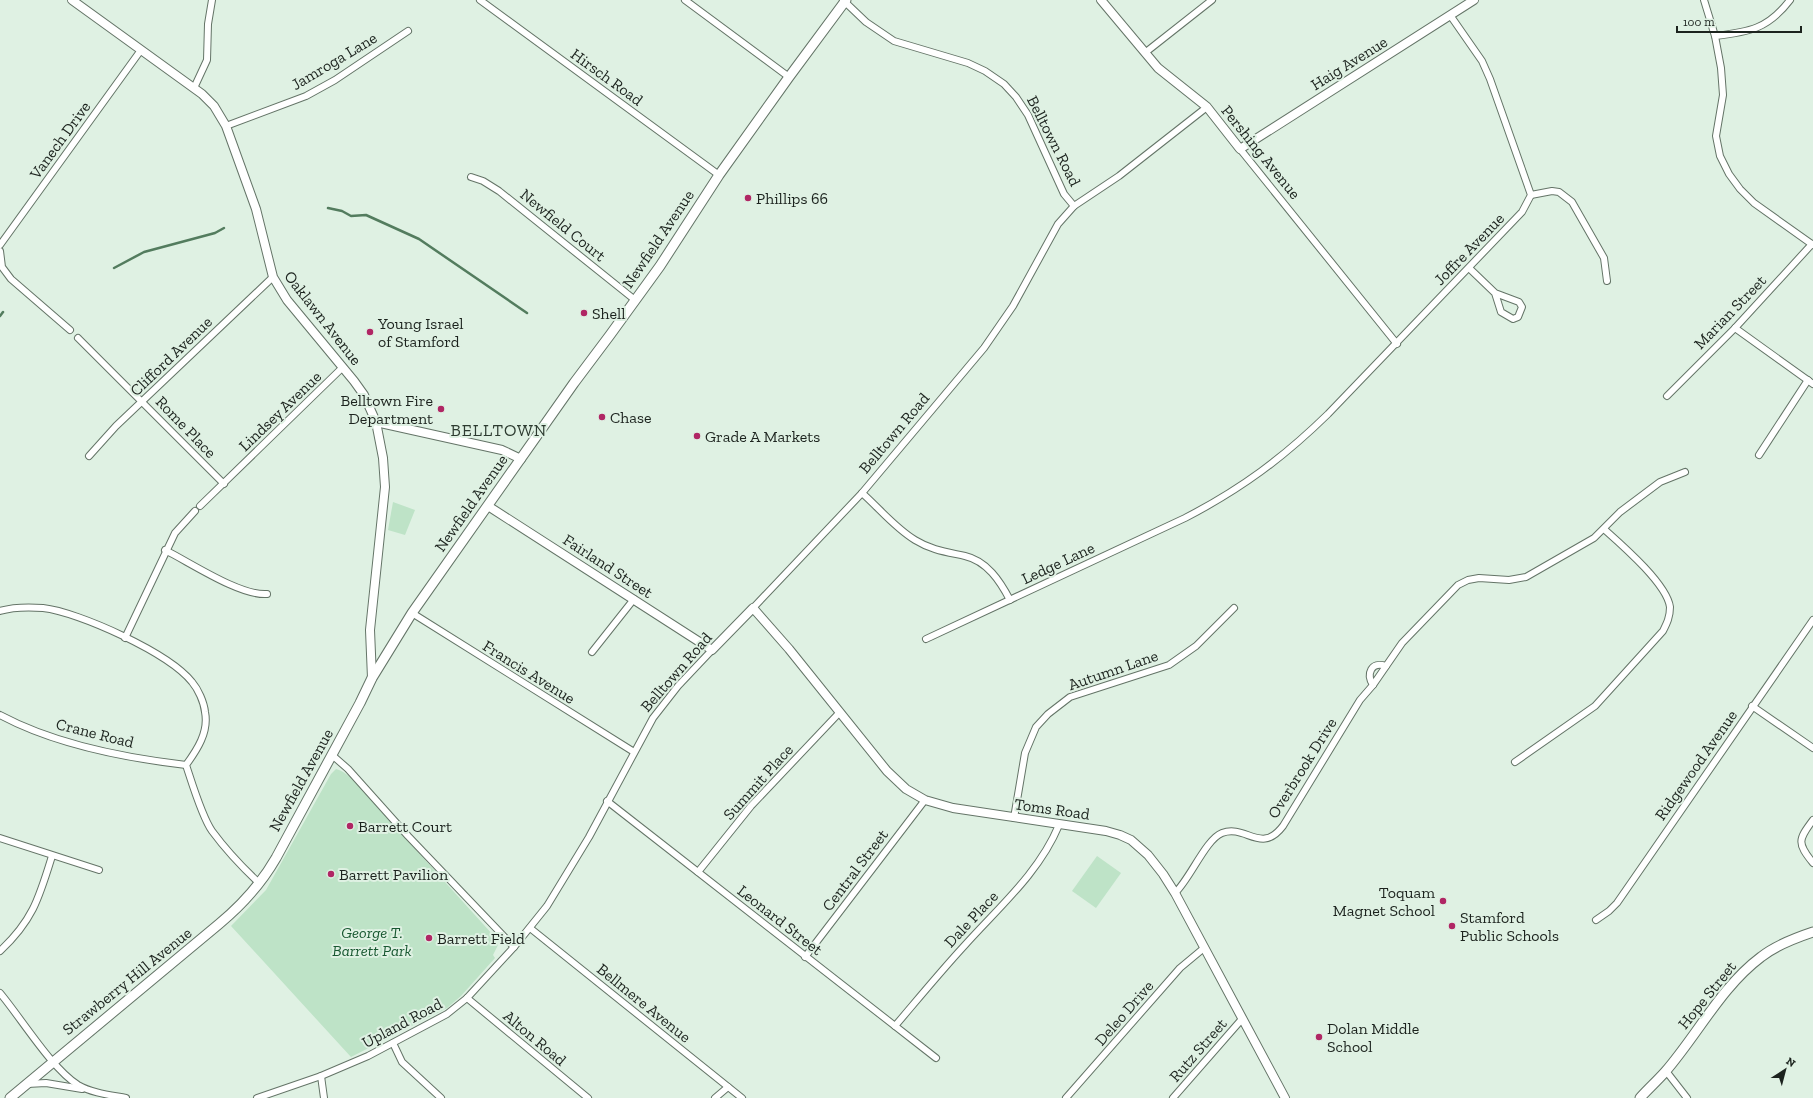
<svg xmlns="http://www.w3.org/2000/svg" width="1813" height="1098" viewBox="0 0 1813 1098" font-family="'Zilla Slab',serif">
<style>
.green{fill:#bee3c7}
.lines{fill:none;stroke-linecap:round;stroke-linejoin:round}
.stream{stroke:#537c5e;stroke-width:2.5}
.minor-casing{stroke:#647467;stroke-width:8}
.tertiary-casing{stroke:#647467;stroke-width:10}
.secondary-casing{stroke:#647467;stroke-width:11}
.minor{stroke:#fff;stroke-width:6}
.tertiary{stroke:#fff;stroke-width:8}
.secondary{stroke:#fff;stroke-width:9}
.poi-dot{fill:#b02664;stroke:#dff1e3;stroke-width:1.5}
.labels{text-anchor:middle;dominant-baseline:central;stroke-width:4;stroke-linejoin:round;paint-order:stroke}
.street-label{font-size:16px;fill:#1c231e;stroke:#dff1e3}
.poi-label{font-size:16px;fill:#1c231e;stroke:#dff1e3;text-anchor:start}
.park-label{font-size:16px;font-style:italic;fill:#185831;stroke:#dff1e3}
.neighbourhood-label{font-size:17px;letter-spacing:1px;fill:#2d3b30;stroke:#dff1e3}
</style>
<rect width="100%" height="100%" fill="#dff1e3"/>
<!-- green -->
<g class="green">
<polygon points="393,502 415,510 405,535 388,530"/>
<path d="M 336,769 C 349,772 360,789 369,798 L 493,935 L 492,937 L 498,945 L 493,955 L 495,958 L 461,996 L 447,1008 L 351,1057 L 231,926 L 266,890 L 331,774 Z"/>
<polygon points="1097,856 1121,873 1096,908 1072,891"/>
</g>
<g class="lines">
<!-- stream -->
<g class="stream">
<polyline points="328,208 342,211 351,216 366,215 419,239 527,313"/>
<polyline points="114,268 144,252 215,233 224,228"/>
<polyline points="0,316 3,312"/>
</g>
<!-- minor casing -->
<g class="minor-casing">
<g id="minor">
<polyline points="480,0 719,175"/>
<polyline points="685,0 789,77"/>
<polyline points="1704,0 1715,36 1721,68 1723,95 1716,136 1720,156 1729,174 1740,189 1754,203 1813,245"/>
<path d="M 1715,36 C 1749,32 1768,29 1790,0"/>
<polyline points="1146,52 1212,0"/>
<polyline points="194,88 207,60 208,24 212,0"/>
<polyline points="226,126 306,96 335,80 408,31"/>
<polyline points="1240,149 1397,344"/>
<polyline points="471,177 483,181 499,191 635,300"/>
<polyline points="1531,195 1552,191 1559,192 1572,202 1604,258 1607,281"/>
<polyline points="1074,206 1119,176 1207,107"/>
<polyline points="0,245 141,50"/>
<polyline points="0,251 2,267 11,279 70,330"/>
<polyline points="1469,268 1495,293 1519,302 1522,307 1518,317 1513,319 1501,312 1495,293"/>
<polyline points="1735,328 1813,384"/>
<polyline points="78,338 224,484"/>
<polyline points="1667,396 1735,328 1812,244"/>
<polyline points="1759,455 1808,380"/>
<polyline points="89,456 116,426 273,277"/>
<path d="M 862,493 C 879,508 895,528 915,540 C 931,550 947,552 965,556 C 987,561 1000,581 1010,600"/>
<polyline points="200,506 343,367"/>
<path d="M 165,550 C 191,563 240,596 267,594"/>
<polyline points="753,608 862,493 984,348 1013,306 1058,224 1074,206 1064,194 1028,115 1016,97 1004,84 985,71 968,63 894,41 866,22 843,0"/>
<path d="M 0,611 C 13,607 29,607 43,608 C 79,612 169,653 192,682 C 198,689 204,702 205,712 C 209,732 197,750 186,765 C 192,783 202,817 212,831 C 226,850 242,867 259,883"/>
<polyline points="412,613 634,752"/>
<polyline points="125,638 175,533 195,511"/>
<path d="M 926,639 L 1185,518 C 1241,489 1283,458 1328,414 L 1522,212 L 1531,195 L 1490,79 L 1482,61 L 1450,15"/>
<polyline points="592,652 634,599"/>
<path d="M 1373,685 C 1366,674 1371,661 1386,666"/>
<polyline points="1752,706 1813,748"/>
<path d="M 0,715 C 54,744 126,758 186,765"/>
<polyline points="332,755 348,769 408,836 514,947"/>
<path d="M 1515,762 L 1595,706 L 1663,631 C 1667,623 1670,617 1670,607 C 1667,584 1622,545 1604,529"/>
<polyline points="607,801 936,1058"/>
<polyline points="1014,818 1025,753 1036,727 1048,714 1070,697 1169,665 1196,646 1234,608"/>
<path d="M 1813,820 C 1798,840 1797,843 1813,863"/>
<polyline points="0,838 99,870"/>
<polyline points="698,872 751,806 840,712"/>
<path d="M 1175,893 C 1190,879 1206,839 1222,833 C 1246,824 1261,855 1283,826 L 1360,700 L 1373,685 L 1402,643 L 1458,585 L 1468,580 L 1479,578 L 1509,580 L 1526,577 L 1594,538 L 1620,512 L 1660,482 L 1685,472"/>
<polyline points="1596,920 1609,911 1617,903 1813,620"/>
<polyline points="530,928 742,1098"/>
<path d="M 0,951 C 33,920 39,898 52,856"/>
<polyline points="805,957 925,800"/>
<path d="M 0,993 C 21,1018 52,1069 78,1085 C 92,1093 110,1095 126,1098"/>
<polyline points="467,998 588,1098"/>
<path d="M 895,1026 C 918,999 941,971 965,945 C 999,907 1039,873 1059,825"/>
<polyline points="393,1043 402,1062 441,1098"/>
<polyline points="1666,1071 1687,1098"/>
<polyline points="321,1076 324,1098"/>
<polyline points="27,1084 46,1083 82,1089"/>
<polyline points="257,1098 321,1076 368,1056 447,1014 467,998 514,947 547,906 589,837 653,718 678,686 712,650"/>
<polyline points="715,1098 728,1087"/>
<polyline points="1066,1098 1180,968 1204,948"/>
<polyline points="1173,1098 1242,1019"/>
</g>
</g>
<!-- tertiary casing -->
<g class="tertiary-casing">
<g id="tertiary">
<polyline points="72,0 202,94 214,106 226,126 256,209 273,277 287,300 354,381 364,395 376,422 383,458 385,487 370,630 372,678"/>
<polyline points="1101,0 1158,68 1207,107 1240,149 1474,0"/>
<polyline points="376,422 502,450 521,459"/>
<polyline points="488,506 712,650 753,608 789,649 887,771 906,789 925,800 953,808 1106,831 1120,835 1131,840 1148,855 1163,874 1175,893 1285,1098"/>
</g>
</g>
<!-- secondary casing -->
<g class="secondary-casing">
<g id="secondary">
<path d="M 10,1098 L 219,924 C 242,905 261,884 276,858 L 360,703 L 372,678 L 412,613 L 574,383 L 610,335 L 660,266 L 719,175 L 789,77 L 846,0"/>
<path d="M 1640,1098 C 1648,1089 1657,1081 1665,1072 C 1698,1034 1721,987 1761,957 C 1776,945 1795,938 1813,932"/>
</g>
</g>
<!-- minor -->
<use href="#minor" class="minor"/>
<!-- tertiary -->
<use href="#tertiary" class="tertiary"/>
<!-- secondary -->
<use href="#secondary" class="secondary"/>
</g>
<!-- markers -->
<g class="poi-dot">
<circle cx="748" cy="198" r="4"/>
<circle cx="584" cy="313" r="4"/>
<circle cx="370" cy="332" r="4"/>
<circle cx="441" cy="409" r="4"/>
<circle cx="602" cy="417" r="4"/>
<circle cx="697" cy="436" r="4"/>
<circle cx="350" cy="826" r="4"/>
<circle cx="331" cy="874" r="4"/>
<circle cx="1443" cy="901" r="4"/>
<circle cx="1452" cy="926" r="4"/>
<circle cx="429" cy="938" r="4"/>
<circle cx="1319" cy="1037" r="4"/>
</g>
<g class="labels">
<!-- street labels -->
<g class="street-label">
<text transform="translate(334 61) rotate(-31)">Jamroga Lane</text>
<text transform="translate(1349 63) rotate(-32)">Haig Avenue</text>
<text transform="translate(607 77) rotate(36)">Hirsch Road</text>
<text transform="translate(60 140) rotate(-54)">Vanech Drive</text>
<text transform="translate(1054 141) rotate(63)">Belltown Road</text>
<text transform="translate(1261 152) rotate(51)">Pershing Avenue</text>
<text transform="translate(563 225) rotate(39)">Newfield Court</text>
<text transform="translate(658 239) rotate(-56)">Newfield Avenue</text>
<text transform="translate(1469 249) rotate(-46)">Joffre Avenue</text>
<text transform="translate(1730 312) rotate(-46)">Marian Street</text>
<text transform="translate(323 318) rotate(52)">Oaklawn Avenue</text>
<text transform="translate(171 356) rotate(-44)">Clifford Avenue</text>
<text transform="translate(280 411) rotate(-44)">Lindsey Avenue</text>
<text transform="translate(186 427) rotate(46)">Rome Place</text>
<text transform="translate(894 433) rotate(-50)">Belltown Road</text>
<text transform="translate(471 503) rotate(-55)">Newfield Avenue</text>
<text transform="translate(1058 563) rotate(-25)">Ledge Lane</text>
<text transform="translate(608 566) rotate(33)">Fairland Street</text>
<text transform="translate(1113 670) rotate(-19)">Autumn Lane</text>
<text transform="translate(529 672) rotate(32)">Francis Avenue</text>
<text transform="translate(676 672) rotate(-49)">Belltown Road</text>
<text transform="translate(95 733) rotate(14)">Crane Road</text>
<text transform="translate(1696 765) rotate(-55)">Ridgewood Avenue</text>
<text transform="translate(1302 768) rotate(-58)">Overbrook Drive</text>
<text transform="translate(301 780) rotate(-61)">Newfield Avenue</text>
<text transform="translate(758 782) rotate(-48)">Summit Place</text>
<text transform="translate(1052 809) rotate(8)">Toms Road</text>
<text transform="translate(855 870) rotate(-53)">Central Street</text>
<text transform="translate(971 919) rotate(-47)">Dale Place</text>
<text transform="translate(780 920) rotate(38)">Leonard Street</text>
<text transform="translate(127 981) rotate(-39)">Strawberry Hill Avenue</text>
<text transform="translate(1707 995) rotate(-51)">Hope Street</text>
<text transform="translate(644 1003) rotate(39)">Bellmere Avenue</text>
<text transform="translate(1124 1013) rotate(-49)">Deleo Drive</text>
<text transform="translate(402 1023) rotate(-28)">Upland Road</text>
<text transform="translate(535 1038) rotate(40)">Alton Road</text>
<text transform="translate(1198 1050) rotate(-49)">Rutz Street</text>
</g>
<!-- poi labels -->
<g class="poi-label">
<text x="756" y="198">Phillips 66</text>
<text x="592" y="313">Shell</text>
<text x="378" y="323">Young Israel<tspan x="378" dy="18">of Stamford</tspan></text>
<text x="433" y="400" text-anchor="end">Belltown Fire<tspan x="433" dy="18">Department</tspan></text>
<text x="610" y="417">Chase</text>
<text x="705" y="436">Grade A Markets</text>
<text x="358" y="826">Barrett Court</text>
<text x="339" y="874">Barrett Pavilion</text>
<text x="1435" y="892" text-anchor="end">Toquam<tspan x="1435" dy="18">Magnet School</tspan></text>
<text x="1460" y="917">Stamford<tspan x="1460" dy="18">Public Schools</tspan></text>
<text x="437" y="938">Barrett Field</text>
<text x="1327" y="1028">Dolan Middle<tspan x="1327" dy="18">School</tspan></text>
</g>
<!-- park labels -->
<g class="park-label">
<text x="372" y="932">George T.<tspan x="372" dy="18">Barrett Park</tspan></text>
</g>
<!-- neighbourhood labels -->
<g class="neighbourhood-label">
<text x="499" y="430">BELLTOWN</text>
</g>
</g>
<!-- north arrow -->
<g transform="translate(1785 1070) rotate(36)" stroke="#dff1e3" stroke-width="3" paint-order="stroke">
<path d="M0-3L7 15L0 10L-7 15Z" fill="#1c231e"/>
<text y="-6" font-size="11" font-weight="bold" text-anchor="middle" fill="#1c231e">N</text>
</g>
<!-- scale -->
<path d="M1677 26v6h124v-6" fill="none" stroke="#1c231e" stroke-width="2"/>
<text x="1683" y="26" font-size="12" fill="#1c231e" stroke="#dff1e3" stroke-width="3" paint-order="stroke">100 m</text>
</svg>
